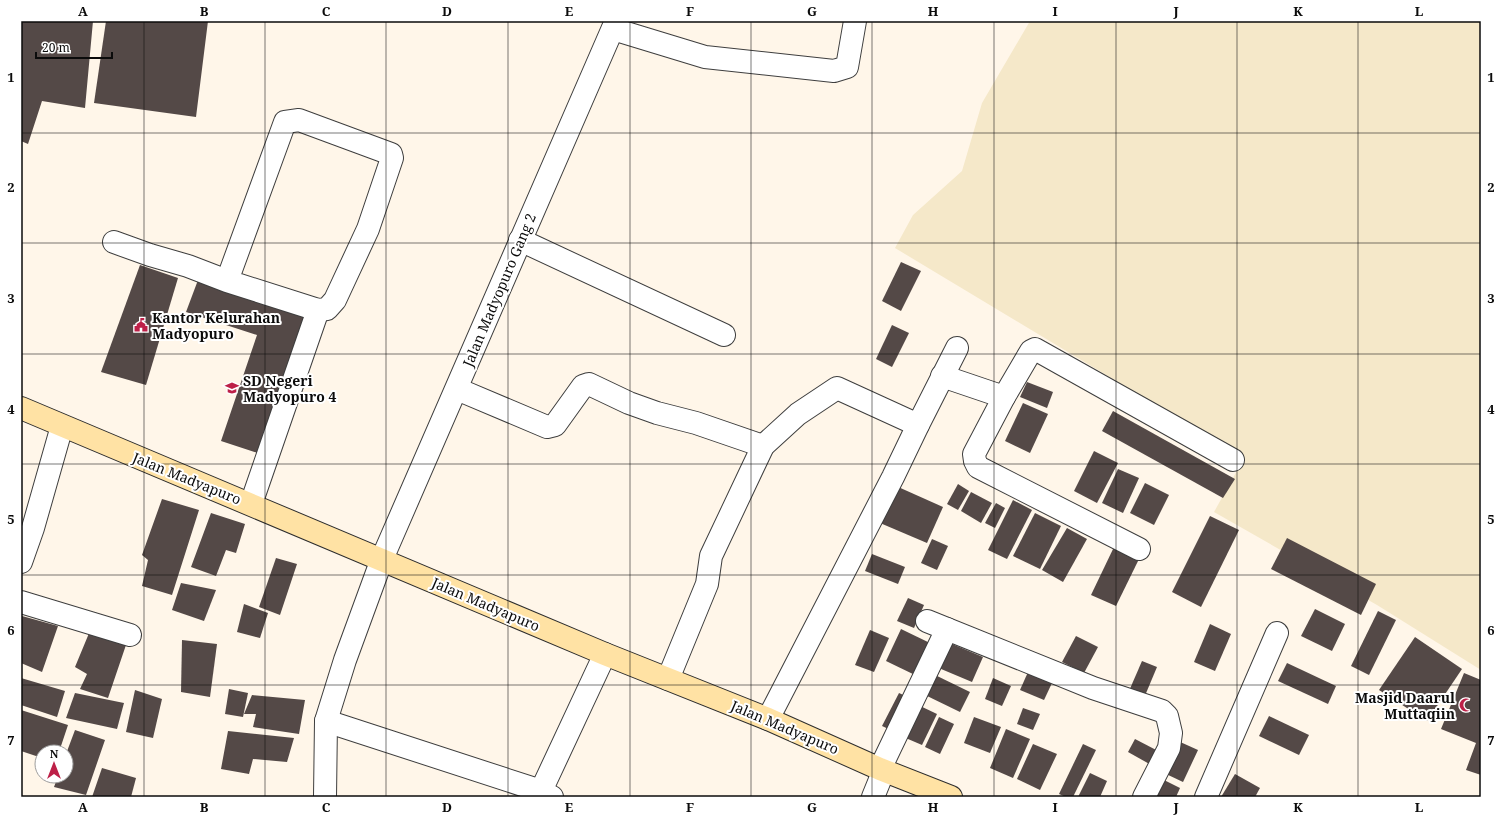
<svg xmlns="http://www.w3.org/2000/svg" width="1502" height="818" viewBox="0 0 1502 818" font-family="'Noto Serif',serif">
<style>
.farmland{fill:#f5e8c9}
.building{fill:#544947}
.lines{fill:none;stroke-linecap:round;stroke-linejoin:round}
.minor-casing{stroke:#3e3e3e;stroke-width:24}
.secondary-casing{stroke:#2d2d2d;stroke-width:24}
.minor{stroke:#fff;stroke-width:22}
.secondary{stroke:#ffe2a4;stroke-width:22}
.grid{fill:none;stroke:#0b0b0b;stroke-width:1;stroke-opacity:0.55}
.labels{text-anchor:middle;dominant-baseline:central;stroke-width:4;stroke-linejoin:round;paint-order:stroke}
.street-label{font-size:14px;fill:#0b0b0b;stroke:#fff}
.poi-label{font-size:14px;font-weight:bold;fill:#0b0b0b;stroke:#fff;text-anchor:start}
.neatline{fill:none;stroke:#0b0b0b;stroke-width:1.5}
.grid-label{font-size:13px;text-anchor:middle;font-weight:bold;fill:#0b0b0b}
</style>
<rect width="100%" height="100%" fill="#fff6e9"/>
<!-- farmland -->
<polygon class="farmland" points="1030,21 1481,21 1481,670 1377,605 1214,512 1244,458 895,248 913,215 962,171 982,103"/>
<!-- building -->
<g class="building">
<polygon points="21,21 93,21 85,108 42,101 28,144 21,141"/>
<polygon points="106,21 208,21 196,117 94,103"/>
<polygon points="901,262 921,271 901,311 882,301"/>
<polygon points="140,265 178,278 146,385 101,372"/>
<polygon points="198,280 308,311 261,454 221,441 257,335 186,312"/>
<polygon points="892,325 909,333 892,367 876,359"/>
<polygon points="1027,382 1053,392 1047,408 1020,397"/>
<polygon points="1023,403 1048,414 1030,453 1005,441"/>
<polygon points="1113,411 1235,479 1223,498 1102,431"/>
<polygon points="1094,451 1118,463 1097,503 1074,491"/>
<polygon points="1118,469 1139,478 1123,513 1102,503"/>
<polygon points="1145,483 1169,495 1154,525 1130,513"/>
<polygon points="958,484 969,491 958,510 947,504"/>
<polygon points="896,486 943,507 927,543 880,523"/>
<polygon points="971,492 992,503 981,523 961,511"/>
<polygon points="162,499 199,510 172,595 142,586 148,560 142,555"/>
<polygon points="1013,500 1032,510 1007,559 988,550"/>
<polygon points="996,503 1005,508 995,528 985,523"/>
<polygon points="211,513 245,524 236,553 226,550 216,576 191,567"/>
<polygon points="1035,513 1061,526 1040,569 1013,556"/>
<polygon points="1210,516 1239,530 1201,607 1172,592"/>
<polygon points="1067,528 1087,539 1063,582 1042,570"/>
<polygon points="1287,538 1376,584 1361,615 1271,569"/>
<polygon points="932,539 948,546 937,570 921,563"/>
<polygon points="1114,547 1139,559 1116,606 1091,595"/>
<polygon points="872,554 905,567 898,584 865,571"/>
<polygon points="276,558 297,564 280,615 259,607"/>
<polygon points="181,583 216,590 204,621 172,610"/>
<polygon points="908,598 924,605 914,628 897,621"/>
<polygon points="244,604 268,613 260,638 237,632"/>
<polygon points="1315,609 1345,624 1332,651 1301,636"/>
<polygon points="1378,611 1396,620 1369,675 1351,666"/>
<polygon points="22,616 58,626 42,672 21,663"/>
<polygon points="1210,624 1231,634 1215,671 1194,662"/>
<polygon points="92,626 127,642 108,698 80,689 87,674 75,667"/>
<polygon points="901,629 932,644 917,676 886,661"/>
<polygon points="870,630 889,638 874,672 855,665"/>
<polygon points="1076,636 1098,647 1084,673 1062,662"/>
<polygon points="1415,637 1462,669 1427,721 1379,690"/>
<polygon points="182,640 217,644 210,697 181,692"/>
<polygon points="945,641 983,657 972,682 934,666"/>
<polygon points="1142,661 1157,667 1144,698 1129,691"/>
<polygon points="1287,663 1336,686 1328,704 1278,681"/>
<polygon points="1028,672 1052,683 1044,700 1020,690"/>
<polygon points="1464,673 1481,680 1481,775 1466,770 1476,743 1441,729"/>
<polygon points="933,674 970,692 960,712 923,694"/>
<polygon points="21,678 65,691 57,717 21,705"/>
<polygon points="993,678 1011,686 1002,706 985,699"/>
<polygon points="229,689 248,693 243,717 225,714"/>
<polygon points="135,690 162,699 153,738 126,732"/>
<polygon points="75,693 124,703 117,729 66,718"/>
<polygon points="899,693 912,699 895,732 882,726"/>
<polygon points="252,695 305,700 299,734 253,727 256,714 244,714"/>
<polygon points="916,704 937,714 922,745 901,736"/>
<polygon points="1023,708 1040,714 1033,730 1017,724"/>
<polygon points="21,710 68,725 59,752 42,752 42,758 21,751"/>
<polygon points="1269,716 1309,735 1299,755 1259,736"/>
<polygon points="939,717 954,724 940,754 925,747"/>
<polygon points="974,717 1001,727 990,753 964,743"/>
<polygon points="1006,729 1030,739 1013,778 990,768"/>
<polygon points="75,730 105,740 86,795 54,787 58,776 66,776 66,754"/>
<polygon points="228,731 294,738 287,762 253,759 249,774 221,769"/>
<polygon points="1135,739 1160,752 1153,766 1128,752"/>
<polygon points="1178,741 1198,750 1183,782 1164,773"/>
<polygon points="1033,744 1057,754 1040,790 1017,779"/>
<polygon points="1083,744 1096,750 1073,797 1066,797 1059,794"/>
<polygon points="102,768 136,778 131,797 92,797"/>
<polygon points="1090,773 1107,781 1100,797 1078,797"/>
<polygon points="1235,774 1260,788 1255,797 1221,797"/>
<polygon points="1162,779 1180,788 1176,797 1154,797"/>
</g>
<g class="lines">
<!-- minor casing -->
<g class="minor-casing">
<g id="minor">
<polyline points="613,29 705,57 834,71 847,67 855,21"/>
<polyline points="520,240 724,335"/>
<polyline points="114,242 150,255 188,266 227,281 318,310 327,309 335,300 368,229 392,158 391,154 299,120 285,122 227,281"/>
<polyline points="942,376 1004,397 1031,351 1035,349 1233,460"/>
<polyline points="457,389 547,427 555,425 583,386 589,384 629,403 657,413 696,423 763,446"/>
<polyline points="1004,397 974,454 975,461 978,467 1139,549"/>
<polyline points="251,504 318,310"/>
<polyline points="21,562 33,528 62,426"/>
<polyline points="21,602 130,635"/>
<polyline points="927,621 1093,688 1162,711 1167,716 1171,733 1169,748 1144,797"/>
<polyline points="668,679 707,584 711,556 763,446 798,414 837,388 918,425"/>
<polyline points="768,719 893,477 918,425 957,348"/>
<polyline points="326,721 541,791 552,797"/>
<polyline points="880,769 947,629"/>
<polyline points="325,797 326,721 345,660 382,559 616,21"/>
<polyline points="540,797 541,791 605,654"/>
<polyline points="873,797 884,770"/>
<polyline points="1206,797 1277,633"/>
</g>
</g>
<!-- secondary casing -->
<g class="secondary-casing">
<polyline id="secondary" points="21,408 605,654 768,719 880,769 951,797"/>
</g>
<!-- minor -->
<use href="#minor" class="minor"/>
<!-- secondary -->
<use href="#secondary" class="secondary"/>
</g>
<!-- grid -->
<path class="grid" d="M 144,21 L 144,797M 265,21 L 265,797M 386,21 L 386,797M 508,21 L 508,797M 630,21 L 630,797M 751,21 L 751,797M 872,21 L 872,797M 994,21 L 994,797M 1116,21 L 1116,797M 1237,21 L 1237,797M 1358,21 L 1358,797M 21,133 L 1481,133M 21,243 L 1481,243M 21,354 L 1481,354M 21,464 L 1481,464M 21,575 L 1481,575M 21,685 L 1481,685"/>
<!-- icons -->
<defs>
<g id="civic-bare" transform="scale(1.08)"><path d="M-.6-6.5H3V-4.5H.6V-3L4-1V1h2V6H-6V1h2V-1L-.6-3ZM-1.2 2.5V6h2.4V2.5Z" fill="#bd2048" stroke="#fff" stroke-width="2.5" paint-order="stroke"/></g>
<g id="school-bare" transform="scale(1.08)"><path d="M0-5L7-2L0 1L-7-2ZM-4 1L0 2.5L4 1V4Q0 6-4 4Z" fill="#bd2048" stroke="#fff" stroke-width="2.5" paint-order="stroke"/></g>
<g id="mosque-bare" transform="scale(1.08)"><path d="M3.5-4.9A6 6 0 1 0 3.5 4.9A5 5 0 1 1 3.5-4.9Z" fill="#bd2048" stroke="#fff" stroke-width="2.5" paint-order="stroke"/></g>
</defs>
<g fill-rule="evenodd">
<use href="#civic-bare" x="141" y="325"/>
<use href="#school-bare" x="232" y="388"/>
<use href="#mosque-bare" x="1466" y="705"/>
</g>
<g class="labels">
<!-- street labels -->
<g class="street-label">
<text transform="translate(499 290) rotate(-67)">Jalan Madyopuro Gang 2</text>
<text transform="translate(187 478) rotate(22)">Jalan Madyapuro</text>
<text transform="translate(486 604) rotate(23)">Jalan Madyapuro</text>
<text transform="translate(785 727) rotate(23)">Jalan Madyapuro</text>
</g>
<!-- poi labels -->
<g class="poi-label">
<text x="152" y="317">Kantor Kelurahan<tspan x="152" dy="16">Madyopuro</tspan></text>
<text x="243" y="380">SD Negeri<tspan x="243" dy="16">Madyopuro 4</tspan></text>
<text x="1455" y="697" text-anchor="end">Masjid Daarul<tspan x="1455" dy="16">Muttaqiin</tspan></text>
</g>
</g>
<!-- border -->
<rect width="1502" height="818" fill="none" stroke="#ffffff" stroke-width="44"/>
<!-- north arrow -->
<g transform="translate(54 764)"><circle r="19" fill="#ffffff" stroke="#9d9d9d"/>
<path d="M0-3L7 15L0 10L-7 15Z" fill="#bd2048"/>
<text y="-6" font-size="11" font-weight="bold" text-anchor="middle" fill="#0b0b0b">N</text>
</g>
<!-- scale -->
<path d="M36 52v6h76v-6" fill="none" stroke="#0b0b0b" stroke-width="2"/>
<text x="42" y="52" font-size="12" fill="#0b0b0b" stroke="#ffffff" stroke-width="3" paint-order="stroke">20 m</text>
<rect x="22" y="22" width="1458" height="774" class="neatline"/>
<g class="grid-label">
<text x="83" y="16">A</text>
<text x="204" y="16">B</text>
<text x="326" y="16">C</text>
<text x="447" y="16">D</text>
<text x="569" y="16">E</text>
<text x="690" y="16">F</text>
<text x="812" y="16">G</text>
<text x="933" y="16">H</text>
<text x="1055" y="16">I</text>
<text x="1176" y="16">J</text>
<text x="1298" y="16">K</text>
<text x="1419" y="16">L</text>
<text x="11" y="82">1</text>
<text x="1491" y="82">1</text>
<text x="11" y="192">2</text>
<text x="1491" y="192">2</text>
<text x="11" y="303">3</text>
<text x="1491" y="303">3</text>
<text x="11" y="414">4</text>
<text x="1491" y="414">4</text>
<text x="11" y="524">5</text>
<text x="1491" y="524">5</text>
<text x="11" y="635">6</text>
<text x="1491" y="635">6</text>
<text x="11" y="745">7</text>
<text x="1491" y="745">7</text>
<text x="83" y="812">A</text>
<text x="204" y="812">B</text>
<text x="326" y="812">C</text>
<text x="447" y="812">D</text>
<text x="569" y="812">E</text>
<text x="690" y="812">F</text>
<text x="812" y="812">G</text>
<text x="933" y="812">H</text>
<text x="1055" y="812">I</text>
<text x="1176" y="812">J</text>
<text x="1298" y="812">K</text>
<text x="1419" y="812">L</text>
</g>
</svg>
